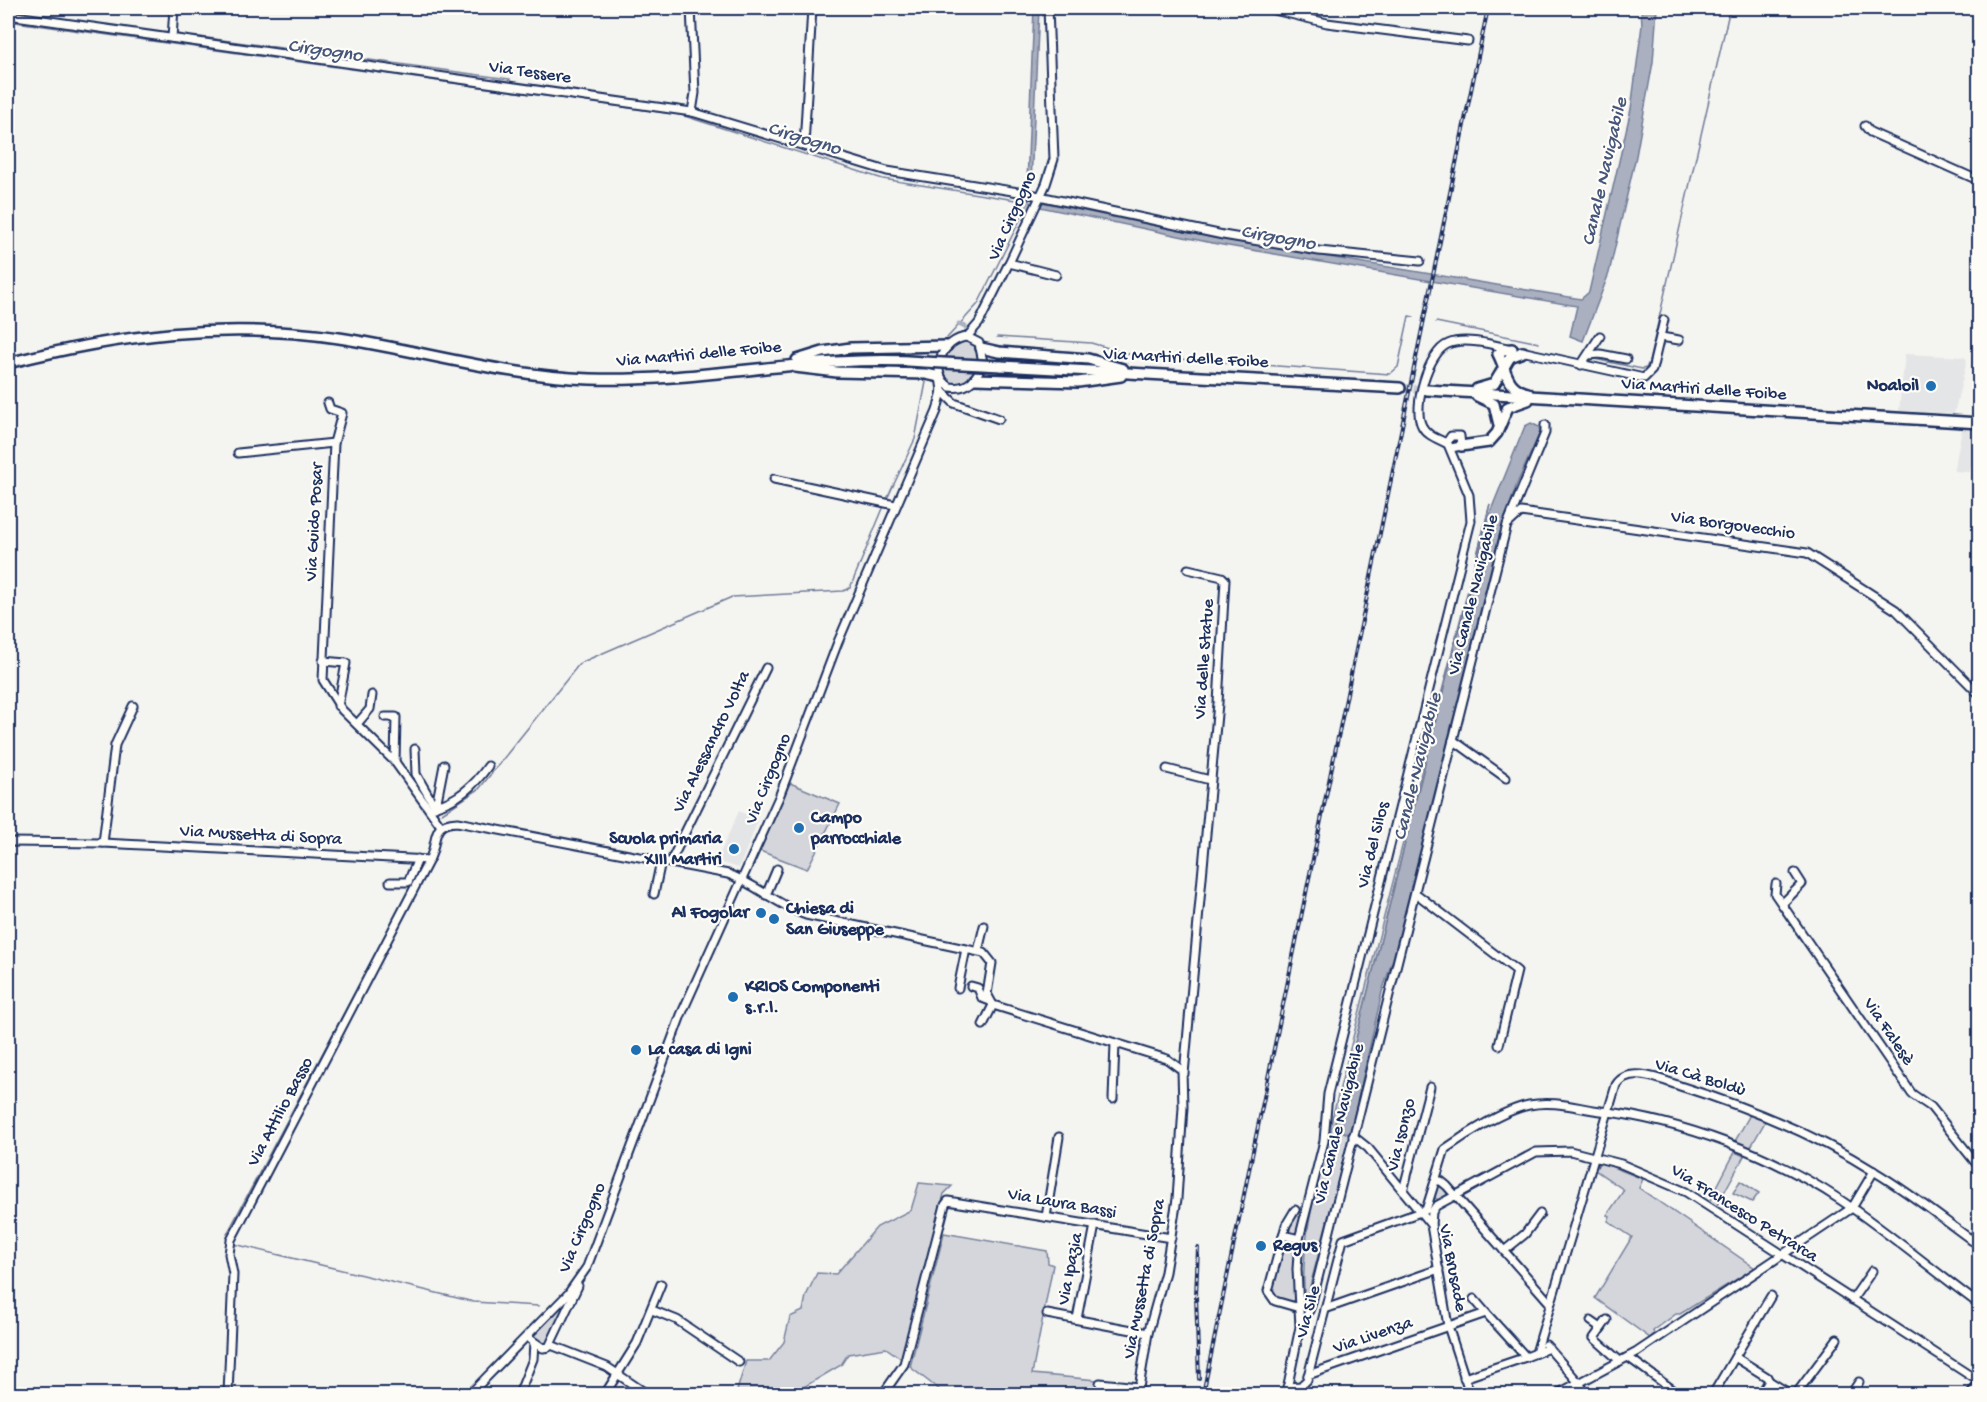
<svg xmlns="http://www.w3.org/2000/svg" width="1987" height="1402" viewBox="0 0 1987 1402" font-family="'Gochi Hand',sans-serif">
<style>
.built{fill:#e4e5e6}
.green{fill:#d4d6db;stroke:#78829c;stroke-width:1.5}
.water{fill:#aab0bf;stroke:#717c98;stroke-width:1.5}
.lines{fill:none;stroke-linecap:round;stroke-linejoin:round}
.stream{stroke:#717c98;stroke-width:1.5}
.canal{stroke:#aab0bf;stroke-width:5}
.highway-tunnel{stroke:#c9cdd4;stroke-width:9;stroke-dasharray:9 4.5;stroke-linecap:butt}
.minor-casing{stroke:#1b2f5e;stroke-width:11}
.highway-casing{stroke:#1b2f5e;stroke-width:14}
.minor{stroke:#fdfcf7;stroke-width:7}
.highway{stroke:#fdfcf7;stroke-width:9}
.rail-casing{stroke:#1b2f5e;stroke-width:4}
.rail{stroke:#fdfcf7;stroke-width:1.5;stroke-dasharray:4.5;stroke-linecap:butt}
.highway-bridge-casing{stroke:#1b2f5e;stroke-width:14;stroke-linecap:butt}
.highway-bridge{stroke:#fdfcf7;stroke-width:9}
.poi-dot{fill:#1f6fb2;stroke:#fdfcf7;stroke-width:2}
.labels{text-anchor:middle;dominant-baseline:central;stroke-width:4.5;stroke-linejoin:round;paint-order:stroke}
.street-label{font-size:18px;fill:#1b2f5e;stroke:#fdfcf7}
.poi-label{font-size:18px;font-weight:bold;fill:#1b2f5e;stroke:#fdfcf7;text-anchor:start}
.water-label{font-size:20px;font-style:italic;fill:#46567b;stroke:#fdfcf7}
</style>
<rect width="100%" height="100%" fill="#f4f4f1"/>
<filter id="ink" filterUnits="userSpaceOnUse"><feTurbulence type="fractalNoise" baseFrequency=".0167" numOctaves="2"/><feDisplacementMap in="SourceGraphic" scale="12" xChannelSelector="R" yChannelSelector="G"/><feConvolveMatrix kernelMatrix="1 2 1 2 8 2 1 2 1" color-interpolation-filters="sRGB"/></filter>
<g filter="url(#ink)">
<!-- built -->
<g class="built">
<polygon points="1905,354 1964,357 1967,360 1954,414 1899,411"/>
<polygon points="1962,429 1979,430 1979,468 1971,466 1970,472 1954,471"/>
<polygon points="739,811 758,821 739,868 719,862 715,864"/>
</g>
<!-- green -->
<g class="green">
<polygon points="200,37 510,79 508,83 199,40"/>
<path d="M 965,340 L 977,347 L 981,359 C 974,376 964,392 944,379 L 941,368 L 951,345 Z"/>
<path d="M 1490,504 L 1334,1127 L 1350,1135 L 1305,1305 C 1299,1242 1316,1190 1331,1131 L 1332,1119 Z"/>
<polygon points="790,783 840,804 807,869 760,851"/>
<polygon points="1751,1113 1766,1120 1749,1150 1734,1143"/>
<polygon points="1735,1152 1744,1156 1716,1207 1709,1202"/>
<polygon points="1600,1162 1643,1179 1639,1188 1755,1268 1680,1314 1676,1314 1653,1331 1654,1334 1650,1338 1595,1298 1632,1237 1608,1221 1610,1216 1607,1215 1624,1190 1595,1170"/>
<polygon points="1740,1181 1759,1193 1752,1202 1733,1193"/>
<polygon points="919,1183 952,1186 944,1194 902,1359 886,1348 848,1354 841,1365 792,1394 736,1394 746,1361 769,1361 784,1342 790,1317 803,1311 806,1296 817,1273 836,1274 877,1227 911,1210"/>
<circle cx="1440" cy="1193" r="7"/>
<polygon points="1305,1202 1297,1233 1288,1233 1293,1217"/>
<polygon points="944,1233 1047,1251 1048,1263 1053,1265 1032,1374 1097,1380 1096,1394 945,1394 910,1367"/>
<polygon points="1285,1239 1295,1243 1294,1279 1297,1303 1276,1297 1271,1290"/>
<polygon points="570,1297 549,1344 543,1345 533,1338 534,1335"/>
</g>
<!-- water -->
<g class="water">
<polygon points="1034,8 1039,8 1031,183 1027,183"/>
<polygon points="1641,8 1657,8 1653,62 1636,156 1609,273 1583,341 1570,336 1577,306 1217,244 1040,207 1041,202 1214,238 1581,299 1589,292 1631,109 1642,25"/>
<polygon points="1531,423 1539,427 1540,432 1517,484 1500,532 1393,959 1382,992 1350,1135 1334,1127 1490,504 1458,635 1489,515 1525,426"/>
</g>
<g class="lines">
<!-- stream -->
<g class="stream">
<polyline points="8,21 681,115 883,179 1035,203"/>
<polyline points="1436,322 1539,343"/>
<polyline points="997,337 1091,343 1136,356 1390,374 1398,367 1409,316 1414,317"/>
<polyline points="947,338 978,304 1023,214"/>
<polyline points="1594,359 1642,369 1646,368 1649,362 1730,8"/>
<polyline points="887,499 915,439 926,382"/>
<polyline points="442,813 479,789 580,663 732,597 843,591 850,588 884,506"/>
<polyline points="227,1234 419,871"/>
<polyline points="234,1244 474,1302 539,1306"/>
</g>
<!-- canal -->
<g class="canal">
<polyline points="1027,205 1028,201"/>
<polyline points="959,324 965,327"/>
</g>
<!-- highway-tunnel -->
<polyline class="highway-tunnel" points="1400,388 1427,390"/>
<!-- minor casing -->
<g class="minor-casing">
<g id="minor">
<polyline points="691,8 695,93 692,112"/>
<polyline points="1266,8 1327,23 1468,41"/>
<polyline points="8,15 692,112 887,171 1025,193 1223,235 1319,251 1420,261"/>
<polyline points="172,38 174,8"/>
<polyline points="1865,126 1870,132 1980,181"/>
<polyline points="804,146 812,8"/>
<polyline points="1009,263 1056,275"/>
<polyline points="967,337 979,323 1009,263 1046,184 1054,159 1048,8"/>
<path d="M 967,337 L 979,343 L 983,362 C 977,378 969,390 950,387 C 927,372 943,339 967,337 Z"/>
<polyline points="1661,337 1679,340"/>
<polyline points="1521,351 1644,378 1652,370 1664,320"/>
<polyline points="1589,355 1600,354 1626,359"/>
<polyline points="1581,365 1600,336"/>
<polyline points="942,391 954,403 999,419"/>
<polyline points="328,403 330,409 342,413 334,443"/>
<path d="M 1448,444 C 1439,439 1427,436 1422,426 C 1412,408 1428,352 1448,344 C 1464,337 1491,344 1507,348"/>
<polyline points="238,453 334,443 323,680 342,710 395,762 441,826"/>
<polyline points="774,479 895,505"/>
<polyline points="1508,524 1521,512 1807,553 1896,610 1980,695"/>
<polyline points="323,661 346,663 338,706"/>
<polyline points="385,717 396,717 395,762"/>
<polyline points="357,724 370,709 372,695"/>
<polyline points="1453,740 1506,778"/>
<polyline points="415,749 416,774 435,807"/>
<path d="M 444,765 L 436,806 C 458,800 475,785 488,766"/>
<polyline points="1167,769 1210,780"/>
<path d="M 8,842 L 103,843 L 429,860 C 439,842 429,823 457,822 L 728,874 C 756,884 777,905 806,915 L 984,953 L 992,963 L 987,994 L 993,1005 L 1167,1059 L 1182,1070 L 1183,1107 L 1177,1199 L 1165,1272 L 1148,1333 L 1138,1394"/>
<polyline points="103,843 115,745 133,706"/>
<polyline points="670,863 766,668"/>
<polyline points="390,882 408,882 418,859"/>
<polyline points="1776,884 1775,894 1912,1094 1931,1107 1980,1168"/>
<polyline points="654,894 661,861"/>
<polyline points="766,895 777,869"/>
<polyline points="1418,895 1517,971 1499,1045"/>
<polyline points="1782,904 1802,884 1795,873"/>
<polyline points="978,951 984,926"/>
<polyline points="971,986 978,988 982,998 990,1001"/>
<polyline points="958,988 966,949"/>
<polyline points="983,1025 993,1005"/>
<polyline points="1184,1074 1218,703 1225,580 1222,577 1188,569"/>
<polyline points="1113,1099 1115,1043"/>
<polyline points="1353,1136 1368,1148 1431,1225 1448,1326 1470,1394"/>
<polyline points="1435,1181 1441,1181 1447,1186 1550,1303"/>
<polyline points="1403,1191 1430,1087"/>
<polyline points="1295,1210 1286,1225 1268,1291 1275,1301 1296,1307"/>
<polyline points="1046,1217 1059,1137"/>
<polyline points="1431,1225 1432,1212 1436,1206 1536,1152 1570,1151 1621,1164 1686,1192 1980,1382"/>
<polyline points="1283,1235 1299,1239"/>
<polyline points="1971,1240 1980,1229"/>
<polyline points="1504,1251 1525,1234 1540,1214"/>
<polyline points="1474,1299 1486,1313"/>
<polyline points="1852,1300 1872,1271"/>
<polyline points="1325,1309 1439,1269"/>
<polyline points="652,1310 677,1320 739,1362"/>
<polyline points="1047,1314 1148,1333"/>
<polyline points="1077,1319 1095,1225"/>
<polyline points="1301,1320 1306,1318 1311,1306 1507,525 1545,433 1545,425"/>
<polyline points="1607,1320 1594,1338 1620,1361"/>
<polyline points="1591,1321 1601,1328"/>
<polyline points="527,1337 543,1348 549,1347 578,1286"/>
<polyline points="551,1345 607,1367 647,1394"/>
<polyline points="1546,1345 1579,1383"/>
<path d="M 1536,1353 L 1616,1085 C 1629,1064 1664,1081 1683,1087 C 1750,1108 1815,1134 1875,1172 C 1912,1194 1945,1221 1980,1246"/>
<polyline points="1628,1357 1673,1390"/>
<polyline points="1735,1357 1767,1377 1769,1381"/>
<polyline points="1308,1375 1486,1313 1526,1357 1549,1348"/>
<polyline points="1464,1378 1526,1357"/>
<polyline points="1100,1383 1139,1387"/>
<polyline points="1579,1383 1637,1352 1852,1208 1874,1171"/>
<polyline points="1579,1383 1586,1394"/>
<path d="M 1287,1387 L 1301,1386 L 1307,1380 L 1343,1240 L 1426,1210 L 1445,1149 C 1466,1134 1504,1110 1529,1105 C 1555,1100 1576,1108 1601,1111 C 1683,1121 1773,1155 1842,1201 C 1889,1233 1934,1271 1980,1305"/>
<polyline points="228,1394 233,1274 229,1254 231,1240 429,860"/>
<polyline points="470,1394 568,1294 587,1267 681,1015 779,797 838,642 937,411 942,391 940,377"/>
<polyline points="519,1394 533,1359 534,1343"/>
<polyline points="605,1394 637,1343 661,1284"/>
<polyline points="883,1394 904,1364 945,1205 948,1201 1171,1238"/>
<polyline points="1286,1394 1300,1327 1297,1269 1299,1239 1324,1141 1328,1094 1471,521 1469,495 1447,442 1451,436 1460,436 1461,446 1451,448"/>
<polyline points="1301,1394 1303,1384"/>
<polyline points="1557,1394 1574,1385"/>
<polyline points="1713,1394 1771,1296"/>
<polyline points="1761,1394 1769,1381 1790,1394"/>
<polyline points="1796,1394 1837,1339"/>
<polyline points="1851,1394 1859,1382"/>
<polyline points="1970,1394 1980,1383"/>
</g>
</g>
<!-- highway casing -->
<g class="highway-casing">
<g id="highway">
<polyline points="981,348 999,352 1088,359 1123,369"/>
<path d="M 1512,349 L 1503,350 L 1498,354 C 1507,371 1506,388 1528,393"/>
<polyline points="797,360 823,352 851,348 947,346"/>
<path d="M 8,363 C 118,335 225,321 339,338 C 423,351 504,376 590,379 C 702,383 812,354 924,362"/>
<polyline points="1001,366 1400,388"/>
<polyline points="795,367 837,372 926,374 940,377"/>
<polyline points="975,379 1078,382 1121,376"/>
<polyline points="1477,389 1494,384 1510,357 1523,352"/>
<polyline points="1427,390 1980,423"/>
<polyline points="1477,396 1494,404 1499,425"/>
<polyline points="1461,446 1489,442 1497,433 1508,407 1528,400"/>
</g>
</g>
<!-- minor -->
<use href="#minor" class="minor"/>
<!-- highway -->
<use href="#highway" class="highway"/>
<!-- rail casing -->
<g class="rail-casing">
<g id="rail">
<polyline points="1198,1248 1196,1296 1199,1379"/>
<polyline points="1203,1394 1488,8"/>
</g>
</g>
<!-- rail -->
<use href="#rail" class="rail"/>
<!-- highway-bridge casing -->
<g class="highway-bridge-casing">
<polyline id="highway-bridge" points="924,362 1001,366"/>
</g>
<!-- highway-bridge -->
<use href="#highway-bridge" class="highway-bridge"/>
</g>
</g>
<!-- markers -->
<g class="poi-dot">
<circle cx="1931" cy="386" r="6"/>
<circle cx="799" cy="828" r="6"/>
<circle cx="734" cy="849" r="6"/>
<circle cx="761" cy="913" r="6"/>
<circle cx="774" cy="919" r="6"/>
<circle cx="733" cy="997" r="6"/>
<circle cx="636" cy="1050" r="6"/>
<circle cx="1261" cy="1246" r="6"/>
</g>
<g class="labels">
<!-- street labels -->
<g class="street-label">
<text transform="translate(530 73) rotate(8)">Via Tessere</text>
<text transform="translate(1013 216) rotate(-66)">Via Cirgogno</text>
<text transform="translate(699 355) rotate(-5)">Via Martiri delle Foibe</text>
<text transform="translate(1186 359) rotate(3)">Via Martiri delle Foibe</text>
<text transform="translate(1704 390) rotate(4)">Via Martiri delle Foibe</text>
<text transform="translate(315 522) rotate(-87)">Via Guido Posar</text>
<text transform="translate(1733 526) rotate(8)">Via Borgovecchio</text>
<text transform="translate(1474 595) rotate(-76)">Via Canale Navigabile</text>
<text transform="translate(1205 659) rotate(-86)">Via delle Statue</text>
<text transform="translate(712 742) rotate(-64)">Via Alessandro Volta</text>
<text transform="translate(769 779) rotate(-68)">Via Cirgogno</text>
<text transform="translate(261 836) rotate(3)">Via Mussetta di Sopra</text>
<text transform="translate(1374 845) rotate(-76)">Via del Silos</text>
<text transform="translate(1888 1032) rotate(56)">Via Falesè</text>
<text transform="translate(1700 1078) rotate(17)">Via Cà Boldù</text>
<text transform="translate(281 1112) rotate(-62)">Via Attilio Basso</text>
<text transform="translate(1340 1124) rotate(-76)">Via Canale Navigabile</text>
<text transform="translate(1402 1135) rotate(-76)">Via Isonzo</text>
<text transform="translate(1062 1204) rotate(10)">Via Laura Bassi</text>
<text transform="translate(1744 1214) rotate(32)">Via Francesco Petrarca</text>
<text transform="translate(583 1228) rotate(-67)">Via Cirgogno</text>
<text transform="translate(1452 1268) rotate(79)">Via Brusade</text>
<text transform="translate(1071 1269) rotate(-79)">Via Ipazia</text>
<text transform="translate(1145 1279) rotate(-79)">Via Mussetta di Sopra</text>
<text transform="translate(1309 1312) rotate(-75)">Via Sile</text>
<text transform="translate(1373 1336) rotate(-19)">Via Livenza</text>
</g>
<!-- poi labels -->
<g class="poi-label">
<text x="1919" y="386" text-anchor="end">Noaloil</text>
<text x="811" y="818">Campo<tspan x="811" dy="21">parrocchiale</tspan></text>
<text x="722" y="839" text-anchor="end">Scuola primaria<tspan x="722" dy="21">XIII Martiri</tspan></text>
<text x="786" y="909">Chiesa di<tspan x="786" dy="21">San Giuseppe</tspan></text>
<text x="749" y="913" text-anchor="end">Al Fogolar</text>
<text x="745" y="987">KRIOS Componenti<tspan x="745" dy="21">s.r.l.</tspan></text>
<text x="648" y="1050">La casa di Igni</text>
<text x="1273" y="1246">Regus</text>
</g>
<!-- water labels -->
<g class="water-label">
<text transform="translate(325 52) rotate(8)">Cirgogno</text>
<text transform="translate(804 140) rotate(17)">Cirgogno</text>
<text transform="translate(1606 172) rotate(-77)">Canale Navigabile</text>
<text transform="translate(1278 239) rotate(10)">Cirgogno</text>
<text transform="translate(1419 767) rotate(-76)">Canale Navigabile</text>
</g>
</g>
<!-- margin -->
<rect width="1987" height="1402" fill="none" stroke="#fdfcf7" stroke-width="30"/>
<rect x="15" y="15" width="1957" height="1372" fill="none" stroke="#1b2f5e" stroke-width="2" filter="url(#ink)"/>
</svg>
